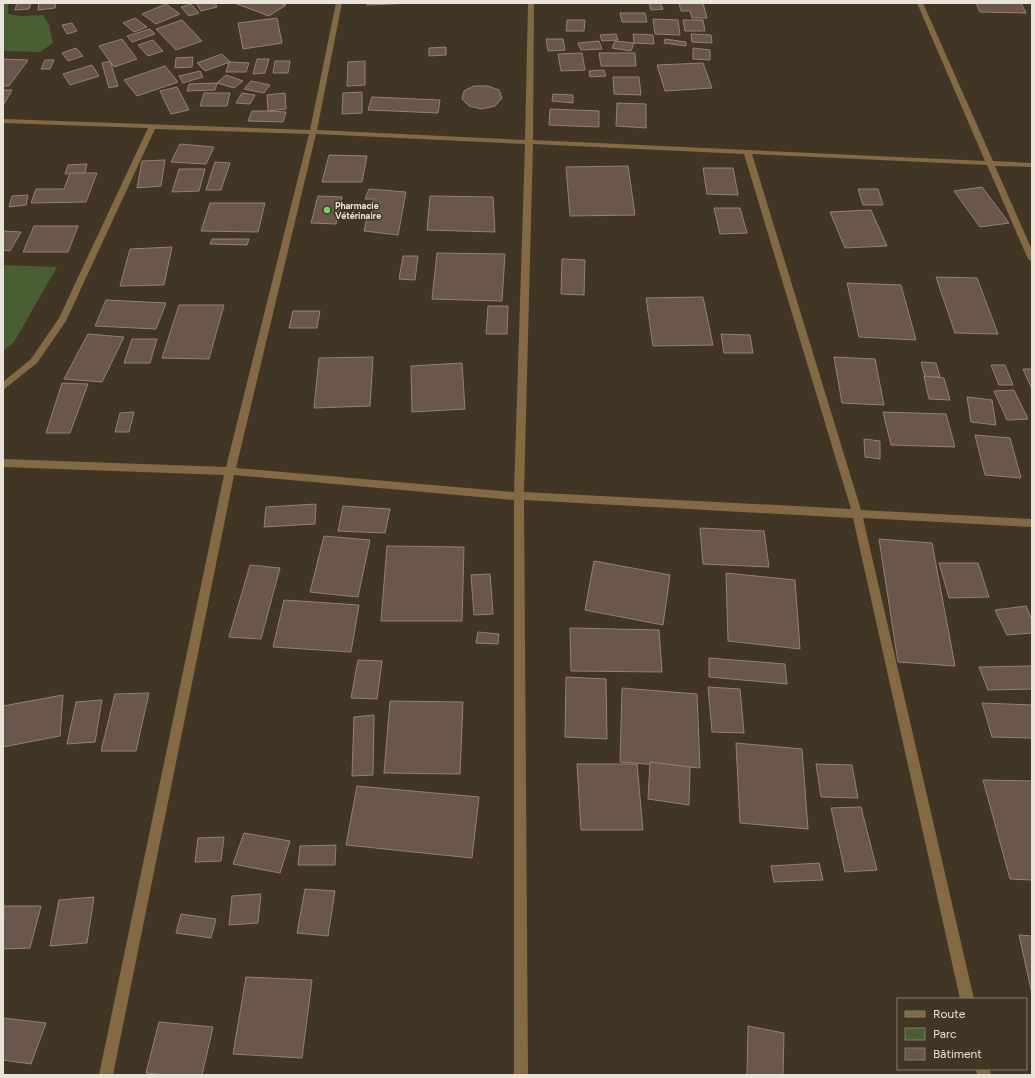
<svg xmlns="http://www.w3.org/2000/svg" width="1035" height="1078" viewBox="0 0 1035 1078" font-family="Figtree,sans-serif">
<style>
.green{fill:#495e33}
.building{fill:#6a564a;stroke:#958073}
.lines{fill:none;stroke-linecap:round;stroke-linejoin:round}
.minor{fill:#846945;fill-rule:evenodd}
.poi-dot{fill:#79d157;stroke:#413625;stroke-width:1.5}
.labels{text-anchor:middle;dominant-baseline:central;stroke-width:3;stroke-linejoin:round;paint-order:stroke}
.far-poi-label{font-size:9px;font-weight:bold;fill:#eae3d9;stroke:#413625;text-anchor:start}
</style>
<rect width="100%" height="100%" fill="#413625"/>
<!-- green -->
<g class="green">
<polygon points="3,3 8,3 8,14 21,16 43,15 49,25 53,43 40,52 3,51"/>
<polygon points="3,265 57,267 14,342 3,351"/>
</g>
<!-- building -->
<g class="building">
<polygon points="17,3 31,3 29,9 15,10"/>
<polygon points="39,3 56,3 55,8 38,10"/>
<polygon points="196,3 215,3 217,7 201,11"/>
<polygon points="238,3 281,3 286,5 269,16 237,4"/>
<polygon points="367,3 414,3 367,5"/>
<polygon points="649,3 660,3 663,9 651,10"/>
<polygon points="679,3 703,3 707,18 692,18 690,11 681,11"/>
<polygon points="976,3 1021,3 1026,13 980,12"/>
<polygon points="166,4 180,14 156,24 142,14"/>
<polygon points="191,4 199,13 189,16 181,7"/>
<polygon points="620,13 645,13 647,22 622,22"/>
<polygon points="135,18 147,27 134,32 123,23"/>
<polygon points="277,18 282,43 243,49 238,23"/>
<polygon points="653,19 678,20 680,35 655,34"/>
<polygon points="182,20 202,41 176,50 156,29"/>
<polygon points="567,20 585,20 584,31 566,31"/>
<polygon points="683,20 703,20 705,31 685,31"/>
<polygon points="72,23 77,31 67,34 62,25"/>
<polygon points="150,29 155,34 132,42 127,36"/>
<polygon points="616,34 618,40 602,41 600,35"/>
<polygon points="633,34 653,35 654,44 634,43"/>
<polygon points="691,34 711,35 712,43 692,42"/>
<polygon points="122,39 137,59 114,67 99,46"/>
<polygon points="546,39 563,39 565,50 548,51"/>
<polygon points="665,39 686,42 686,46 664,43"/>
<polygon points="153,40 163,51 148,56 138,45"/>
<polygon points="599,41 602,49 581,50 578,43"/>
<polygon points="615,41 634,43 631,51 612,48"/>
<polygon points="446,47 446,55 429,56 429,48"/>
<polygon points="76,48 83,56 68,61 62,53"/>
<polygon points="693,48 710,50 710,60 693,59"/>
<polygon points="582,53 585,70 561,71 558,54"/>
<polygon points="599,53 635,53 636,66 601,66"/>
<polygon points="222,54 230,62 205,71 197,63"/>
<polygon points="193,57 192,67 175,68 176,58"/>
<polygon points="3,59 28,60 9,86 3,86"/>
<polygon points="257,59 269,59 265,73 253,74"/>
<polygon points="45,60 54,60 50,69 41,69"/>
<polygon points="110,61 118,86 109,88 102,63"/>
<polygon points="275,61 290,61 288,73 273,73"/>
<polygon points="365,61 365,85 347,86 348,62"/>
<polygon points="229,62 249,63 246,72 226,72"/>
<polygon points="703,63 712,88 665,91 657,65"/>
<polygon points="92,65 99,76 70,85 63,74"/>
<polygon points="165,66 178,82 137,96 124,80"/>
<polygon points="604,70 606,76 590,77 589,71"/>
<polygon points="200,71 203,77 183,83 179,76"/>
<polygon points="226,75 243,81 234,88 217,83"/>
<polygon points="613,77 639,77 641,95 614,94"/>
<polygon points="251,81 270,85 264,93 244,89"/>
<polygon points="217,83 215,90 187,91 189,84"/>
<polygon points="474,86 488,86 499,90 502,98 495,106 482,109 469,106 462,99 464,91"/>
<polygon points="177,87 189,110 171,114 160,91"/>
<polygon points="3,90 12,90 3,106"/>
<polygon points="362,92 362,113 342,114 343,93"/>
<polygon points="204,93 230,93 227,106 200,106"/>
<polygon points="242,93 255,95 250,104 236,103"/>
<polygon points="285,93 286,109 268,111 267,95"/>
<polygon points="553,94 573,95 573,103 552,101"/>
<polygon points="372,97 440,100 438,113 368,110"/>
<polygon points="617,103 646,104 646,128 616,126"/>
<polygon points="550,109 599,111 599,127 549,125"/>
<polygon points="252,111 268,111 286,112 283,122 248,121"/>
<polygon points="180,144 214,147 206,164 171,162"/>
<polygon points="329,155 367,156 362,182 322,182"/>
<polygon points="165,160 161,186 137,188 142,161"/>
<polygon points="215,162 230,163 221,190 206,190"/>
<polygon points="87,164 85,173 65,174 68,165"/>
<polygon points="628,166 635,215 570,216 566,167"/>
<polygon points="703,168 733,168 738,195 707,194"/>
<polygon points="179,169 205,169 199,191 172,192"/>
<polygon points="70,173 97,173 86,202 31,203 36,189 64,189"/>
<polygon points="982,187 1009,223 980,227 954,191"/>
<polygon points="369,189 406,192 398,235 364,231 367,218 372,215 374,199 365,199"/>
<polygon points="858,189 878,189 883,205 863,205"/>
<polygon points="28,195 26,205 9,207 12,196"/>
<polygon points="318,196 342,197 336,224 311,223"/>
<polygon points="430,196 493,197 495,232 427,230"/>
<polygon points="210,203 265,203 258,232 201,231"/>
<polygon points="714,208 740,208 747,233 720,234"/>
<polygon points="871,210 887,246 845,248 830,212"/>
<polygon points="34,226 78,226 68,252 23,252"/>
<polygon points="3,231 21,232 10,251 3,250"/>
<polygon points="212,239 249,239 247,245 210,244"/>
<polygon points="172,247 164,285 120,286 130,249"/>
<polygon points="437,253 505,254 502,301 432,299"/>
<polygon points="403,256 418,256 415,280 399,279"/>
<polygon points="562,259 585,260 584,295 561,294"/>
<polygon points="936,277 977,278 998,334 955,333"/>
<polygon points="847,283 901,285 916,340 859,337"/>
<polygon points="703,297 713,345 653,346 646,298"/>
<polygon points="106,300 166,303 156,329 95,326"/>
<polygon points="179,305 224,305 209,359 162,358"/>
<polygon points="488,306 508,306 507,334 486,334"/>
<polygon points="293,311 320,311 317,328 289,328"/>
<polygon points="88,334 124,337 102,382 64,379"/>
<polygon points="721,334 750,335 753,353 724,353"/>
<polygon points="132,339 157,339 150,363 124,363"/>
<polygon points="373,357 370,406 314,408 319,358"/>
<polygon points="834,357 875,359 884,405 842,403"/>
<polygon points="921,362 936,363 940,377 925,377"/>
<polygon points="462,363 465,409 412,412 411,366"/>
<polygon points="991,365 1005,365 1013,385 999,385"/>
<polygon points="1023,369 1032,369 1032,389"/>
<polygon points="924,376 944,378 950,400 929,399"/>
<polygon points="62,383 88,384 70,433 46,433"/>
<polygon points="1014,390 1028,419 1007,420 994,391"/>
<polygon points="967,397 992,400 996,425 971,422"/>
<polygon points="134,412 129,432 115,432 120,413"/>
<polygon points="883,412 946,414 955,447 891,445"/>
<polygon points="975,435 1010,438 1021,478 985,475"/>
<polygon points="864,439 880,441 880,459 865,457"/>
<polygon points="316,504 315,524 264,527 266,507"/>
<polygon points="343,506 390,509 385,533 338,531"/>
<polygon points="700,528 764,531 769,567 703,564"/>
<polygon points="324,536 370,540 358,597 310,592"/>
<polygon points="879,539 932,543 955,666 898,662"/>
<polygon points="387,546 464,547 462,621 381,621"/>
<polygon points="594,561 670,575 663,625 585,610"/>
<polygon points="939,563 978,563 989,597 949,598"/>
<polygon points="250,565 280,568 261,639 229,637"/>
<polygon points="726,573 795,580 800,649 728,641"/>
<polygon points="490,574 493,614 474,615 471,575"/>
<polygon points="284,600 359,605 351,652 273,647"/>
<polygon points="1026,606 1032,620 1032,633 1007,635 995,610"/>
<polygon points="570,628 659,630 662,672 571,671"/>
<polygon points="478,632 499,634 498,644 476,643"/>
<polygon points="709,658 785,664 787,684 709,677"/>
<polygon points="358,660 382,661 377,699 351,698"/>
<polygon points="1032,666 1032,689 988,690 979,667"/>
<polygon points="566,677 606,679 607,739 565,737"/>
<polygon points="708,687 740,689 744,733 712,732"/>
<polygon points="622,688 697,694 700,768 620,762"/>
<polygon points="149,693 136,751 101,751 115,694"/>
<polygon points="63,695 60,736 3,747 3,706"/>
<polygon points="102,700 95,742 67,744 76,702"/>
<polygon points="390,701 463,702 460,774 384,773"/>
<polygon points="982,703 1032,705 1032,738 992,737"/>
<polygon points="374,715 373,775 352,776 354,717"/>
<polygon points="736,743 802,749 808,829 740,823"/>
<polygon points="650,762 690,767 689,805 648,799"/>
<polygon points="577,764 637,764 643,830 581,830"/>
<polygon points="816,764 852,765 858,798 821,797"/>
<polygon points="983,780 1032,781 1032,880 1010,879"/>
<polygon points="357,786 479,797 472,858 346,845"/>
<polygon points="861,807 877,870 845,872 831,808"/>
<polygon points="244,833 290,841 280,873 233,864"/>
<polygon points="224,837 221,861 195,862 198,838"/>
<polygon points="336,845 335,865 298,865 300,846"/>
<polygon points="819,863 823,880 774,882 771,866"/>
<polygon points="305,889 335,891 328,936 297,933"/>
<polygon points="261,894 258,923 229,925 232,896"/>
<polygon points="94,897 87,943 50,946 59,900"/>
<polygon points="4,906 41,906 30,948 3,949"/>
<polygon points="181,914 216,919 211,938 176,933"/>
<polygon points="1019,935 1032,936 1032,994"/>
<polygon points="246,977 312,980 302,1058 233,1054"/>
<polygon points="3,1018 46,1023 31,1064 3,1060"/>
<polygon points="159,1022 213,1027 202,1075 166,1075 146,1073"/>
<polygon points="748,1026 784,1033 783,1075 747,1075"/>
</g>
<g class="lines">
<!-- minor -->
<g class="minor">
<path d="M 336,3 L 342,3 L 317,130 L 525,140 L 528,3 L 534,3 L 533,140 L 985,161 L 917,3 L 923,3 L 993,161 L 1032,163 L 1032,167 L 995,166 L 1032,250 L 1032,262 L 1028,259 L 987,165 L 752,154 L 861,510 L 1032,519 L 1032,527 L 863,518 L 974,999 L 960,999 L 853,518 L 524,500 L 528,1075 L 514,1075 L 514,500 L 234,475 L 113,1075 L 99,1075 L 224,475 L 3,467 L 3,459 L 226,467 L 309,134 L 155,129 L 66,321 L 37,363 L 3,390 L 3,382 L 31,359 L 59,318 L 148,128 L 3,123 L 3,119 L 310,130 ZM 316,134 L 525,144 L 514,492 L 236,468 ZM 533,144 L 744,154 L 851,509 L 524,492 Z"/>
<polygon points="976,1069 990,1069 991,1075 977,1075"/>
</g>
</g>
<!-- markers -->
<circle class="poi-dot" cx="327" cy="210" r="4"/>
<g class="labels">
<!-- far-poi labels -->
<g class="far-poi-label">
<text x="335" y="205">Pharmacie<tspan x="335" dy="10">Vétérinaire</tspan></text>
</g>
</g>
<!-- border -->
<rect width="1035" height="1078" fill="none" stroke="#eae3d9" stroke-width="8"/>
<!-- legend -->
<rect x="897" y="998" width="130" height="72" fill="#413625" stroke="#857b6d"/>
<rect x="905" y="1011" width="20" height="6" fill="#846945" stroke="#857b6d"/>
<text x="933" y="1018" font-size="12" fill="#eae3d9">Route</text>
<rect x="905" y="1028" width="20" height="12" fill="#495e33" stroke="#857b6d"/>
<text x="933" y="1038" font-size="12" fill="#eae3d9">Parc</text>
<rect x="905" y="1048" width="20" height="12" fill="#6a564a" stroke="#857b6d"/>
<text x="933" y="1058" font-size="12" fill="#eae3d9">Bâtiment</text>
</svg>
